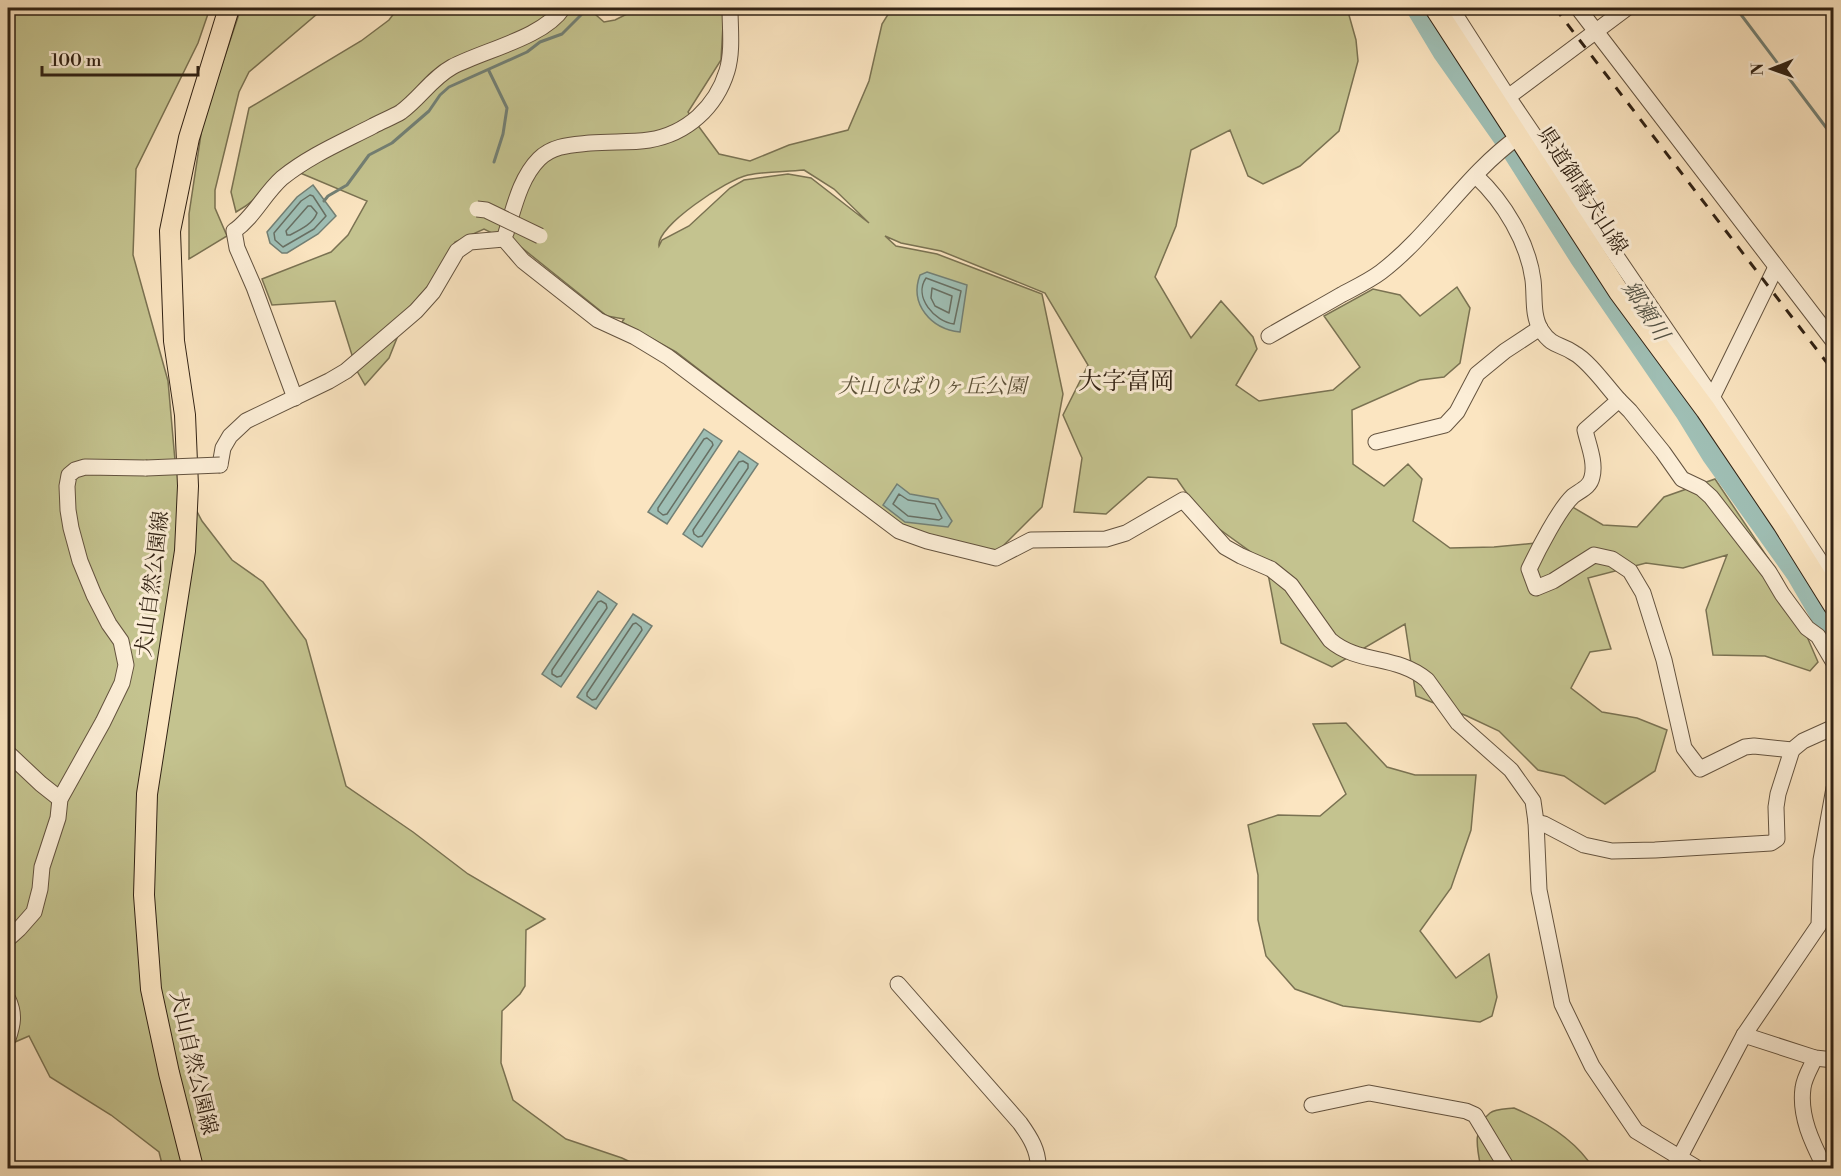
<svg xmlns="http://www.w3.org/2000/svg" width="1841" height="1176" viewBox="0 0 1841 1176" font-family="'Libre Bodoni','Noto Serif JP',serif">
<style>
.green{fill:#c4c38f;stroke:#7a7252;stroke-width:1.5;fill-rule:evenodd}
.water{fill:#9fbfb5;stroke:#738075;stroke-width:1.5}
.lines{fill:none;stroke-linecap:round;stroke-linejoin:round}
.shore{stroke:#687064;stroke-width:1.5}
.stream{stroke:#738075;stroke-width:3}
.river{stroke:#9fbfb5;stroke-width:20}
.minor-casing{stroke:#64533f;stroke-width:17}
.major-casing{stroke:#312214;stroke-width:22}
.minor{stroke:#fceed7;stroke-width:15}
.major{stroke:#fbe5c1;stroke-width:20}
.rail{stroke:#312214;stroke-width:3;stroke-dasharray:10 10;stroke-linecap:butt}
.minor-bridge-casing{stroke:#64533f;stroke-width:17;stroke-linecap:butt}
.minor-bridge{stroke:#fceed7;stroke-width:15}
.labels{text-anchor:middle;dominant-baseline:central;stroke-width:6;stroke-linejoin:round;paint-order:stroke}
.street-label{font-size:21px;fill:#312214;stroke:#fceed7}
.park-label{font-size:21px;font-style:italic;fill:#5d5239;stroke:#fceed7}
.water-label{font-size:22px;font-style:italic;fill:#525144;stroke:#fceed7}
.quarter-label{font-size:24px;fill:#312214;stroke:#fceed7}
</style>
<rect width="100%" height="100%" fill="#fbe5c1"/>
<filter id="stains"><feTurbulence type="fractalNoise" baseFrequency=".00333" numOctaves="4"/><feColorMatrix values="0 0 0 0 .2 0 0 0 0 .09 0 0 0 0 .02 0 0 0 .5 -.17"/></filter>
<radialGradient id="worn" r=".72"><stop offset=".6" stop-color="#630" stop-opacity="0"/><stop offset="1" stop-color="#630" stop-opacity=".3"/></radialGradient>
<!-- green -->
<g class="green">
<polygon points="8,8 210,8 198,43 136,169 133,255 168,381 176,472 202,521 232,560 263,582 306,640 346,786 413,832 468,874 545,919 526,930 525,986 520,994 502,1011 501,1063 513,1100 566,1139 622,1158 643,1168 163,1168 159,1152 111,1115 50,1077 29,1036 8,1045"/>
<polygon points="241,8 324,8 249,72 239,92 215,190 215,208 227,236 189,259 189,214 203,121"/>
<path d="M 398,8 L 588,8 L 604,22 L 615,20 L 639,8 L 724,8 L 721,60 L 688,112 L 719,154 L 750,161 L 789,145 L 848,130 L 869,81 L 882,24 L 892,8 L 1347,8 L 1356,40 L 1358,61 L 1339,131 L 1300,166 L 1263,184 L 1248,176 L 1230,130 L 1191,150 L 1176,226 L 1155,277 L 1191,338 L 1221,301 L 1253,337 L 1257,349 L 1236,385 L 1259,401 L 1333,390 L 1360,367 L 1324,316 L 1373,289 L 1400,295 L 1420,316 L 1457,287 L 1470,308 L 1460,363 L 1444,377 L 1420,380 L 1352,410 L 1353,464 L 1384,486 L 1408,464 L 1422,479 L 1413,521 L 1450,548 L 1494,547 L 1536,543 L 1564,502 L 1603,525 L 1637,527 L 1664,497 L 1715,479 L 1782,579 L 1818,662 L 1810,671 L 1765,656 L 1713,655 L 1706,610 L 1727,555 L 1683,568 L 1646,563 L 1588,578 L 1611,649 L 1590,652 L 1571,688 L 1602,712 L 1637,718 L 1667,730 L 1655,771 L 1605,804 L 1564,776 L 1538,770 L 1499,731 L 1467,716 L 1416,696 L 1405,624 L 1332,667 L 1281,643 L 1266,563 L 1204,518 L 1177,479 L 1148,477 L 1106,514 L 1074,512 L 1082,458 L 1063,415 L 1088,365 L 1045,293 L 941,251 L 901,243 L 885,236 L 896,246 L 937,254 L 1042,294 L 1063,394 L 1042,507 L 999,550 C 965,548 931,536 899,523 L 676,352 L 622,322 L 624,319 L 607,316 L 522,248 L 484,229 L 455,242 L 434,279 L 409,308 L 389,358 L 365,385 L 357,371 L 335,301 L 272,305 L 262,279 L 331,252 L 348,235 L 367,201 L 286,167 C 270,185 256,201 236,212 L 231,192 L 249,108 L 361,41 L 389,20 ZM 804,170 L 834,189 L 869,223 L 811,178 L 788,174 L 744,180 L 730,188 L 689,226 L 662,240 L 659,246 C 656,226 728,179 748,175 C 766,171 786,172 804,170 Z"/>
<polygon points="1346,723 1387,767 1415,775 1476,775 1471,830 1451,888 1420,931 1456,978 1489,954 1497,997 1492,1016 1480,1022 1343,1006 1295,989 1266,956 1258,920 1258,875 1248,825 1278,815 1320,816 1346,794 1313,724"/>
<path d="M 1514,1108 C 1544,1121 1575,1139 1593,1168 L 1481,1168 C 1477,1149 1472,1127 1490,1113 C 1495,1109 1507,1109 1514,1108 Z"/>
</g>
<!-- water -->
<g class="water">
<polygon points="313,185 336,216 318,234 287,253 282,253 270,243 267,232 297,197"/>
<path d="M 927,272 L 967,285 L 960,332 C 931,329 909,304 920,275 Z"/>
<polygon points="704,429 722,441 667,524 648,512"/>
<polygon points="739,451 758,464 702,547 683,534"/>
<polygon points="897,484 910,494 938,499 952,521 948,527 905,522 883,505"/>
<polygon points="598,591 617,604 561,687 542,674"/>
<polygon points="633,614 652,626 596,709 577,697"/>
</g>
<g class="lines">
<!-- shore -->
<g class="shore">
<polygon points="310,195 313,196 326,216 314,229 283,247 275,240 274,233 301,201"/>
<path d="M 308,206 L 311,206 L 317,213 C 313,224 300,230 290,235 L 287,235 L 286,231 Z"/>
<path d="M 926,278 L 961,291 L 954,324 C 935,322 913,297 926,278 Z"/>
<polygon points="932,288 952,296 949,313 935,306 931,298"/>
<polygon points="707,438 712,442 713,445 667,514 663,515 658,511 658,508 704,439"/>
<polygon points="743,461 748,464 748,468 702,536 698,537 694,534 693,530 739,462"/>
<polygon points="899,494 908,500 935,504 942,518 939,520 908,516 893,504"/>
<polygon points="601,601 606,604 607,608 561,676 557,677 552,674 552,670 598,602"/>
<polygon points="636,623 641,627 642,630 596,699 592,700 587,696 587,693 633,624"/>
</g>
<!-- stream -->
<g class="stream">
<polyline points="1736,8 1834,138"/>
<polyline points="590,9 591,8"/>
<polyline points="489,71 507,108 503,134 494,162"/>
<polyline points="324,201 328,196 347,185 369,155 392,143 429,111 440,95 449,87 527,52 540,42 562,34 581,15"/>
</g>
<!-- river -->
<polyline class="river" points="1416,8 1443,53 1510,148 1579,257 1685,412 1712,456 1796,574 1834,639"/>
<!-- minor casing -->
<g class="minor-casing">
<g id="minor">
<polyline points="1451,8 1508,97 1712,397 1834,582"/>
<polyline points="1578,8 1834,342"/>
<polyline points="1500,103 1627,8"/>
<path d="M 1476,176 C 1504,202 1528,242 1533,280 C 1535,296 1532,316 1541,330 C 1553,348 1560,343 1574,353 C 1589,361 1607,387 1619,400 L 1585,430 C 1588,444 1596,462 1592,477 C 1590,487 1581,490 1573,496 C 1559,509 1538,550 1529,569 L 1536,588 L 1553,581 L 1594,555 L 1612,559 L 1630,571 L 1643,593 L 1664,660 L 1684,748 L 1700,769 L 1745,747 L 1754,746 L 1792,750 L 1803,741 L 1834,727"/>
<path d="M 506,233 C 514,208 520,178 539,159 C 553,145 572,145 590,143 C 610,141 630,143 649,140 C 687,134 716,107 727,71 C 733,51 730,28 730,8"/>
<path d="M 504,239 L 523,261 L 598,320 L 635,337 L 668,357 L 899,531 L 927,541 L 996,558 L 1031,540 L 1106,539 L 1126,533 L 1183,500 L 1225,547 L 1241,556 L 1271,569 L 1291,585 L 1330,640 C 1359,665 1396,654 1427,680 L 1458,723 L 1511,770 L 1533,801 L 1536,822 L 1539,890 L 1562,1004 L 1592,1066 L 1636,1131 L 1697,1168"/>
<path d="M 1269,336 C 1293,322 1317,309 1341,295 C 1354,288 1369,281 1381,272 C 1432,233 1465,175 1518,137"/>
<path d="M 295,398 L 254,287 L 237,248 L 234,231 C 254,217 264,194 282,178 C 309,156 342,142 373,126 C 382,121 393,117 401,112 C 420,98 432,78 452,67 C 484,50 543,38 563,8"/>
<polyline points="1619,400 1630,411 1663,452 1682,479 1701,488 1711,497 1769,572 1782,594 1807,628 1818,636 1834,663"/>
<polyline points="1709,404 1776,267"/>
<polyline points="1376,442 1445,425 1457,412 1477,374 1505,351 1540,328"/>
<polyline points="220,465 223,448 230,436 246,421 329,381 346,371 416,311 433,292 457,251 470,242 504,239"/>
<polyline points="8,753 41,784 60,799"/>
<polyline points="1536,822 1544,824 1584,845 1612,851 1655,850 1771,843 1777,839 1776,807 1778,794 1792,750"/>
<polyline points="8,939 19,929 34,912 40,889 42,867 58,818 60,799 103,722 122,683 126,665 121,641 109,624 94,595 80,561 71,528 68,510 67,486 69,475 75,470 85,467 146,468"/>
<path d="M 898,984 L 1020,1123 C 1030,1137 1039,1151 1038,1168"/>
<path d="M 8,999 C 15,1014 13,1024 8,1039"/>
<polyline points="1744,1035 1815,1058 1834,1060"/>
<path d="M 1815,1058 C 1811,1067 1804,1078 1803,1088 C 1799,1117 1813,1144 1825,1168"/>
<polyline points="1312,1105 1369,1093 1466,1111 1475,1115 1507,1168"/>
<polyline points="1674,1168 1744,1035 1819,925 1821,860 1834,788"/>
</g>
</g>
<!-- major casing -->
<g class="major-casing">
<g id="major">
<polyline points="1435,8 1619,292 1706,410 1783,524 1834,606"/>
<polyline points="193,1168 169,1073 151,989 144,895 147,794 185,551 188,486 185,415 174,341 170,231 189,138 229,8"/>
</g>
</g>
<!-- minor -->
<use href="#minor" class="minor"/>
<!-- major -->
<use href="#major" class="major"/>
<!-- rail -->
<polyline class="rail" points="1555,8 1834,372"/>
<!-- minor-bridge casing -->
<g class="minor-bridge-casing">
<g id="minor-bridge">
<polyline points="477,209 486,210 540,236"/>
<polyline points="146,468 220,465"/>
</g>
</g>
<!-- minor-bridge -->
<use href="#minor-bridge" class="minor-bridge"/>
</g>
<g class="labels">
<!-- street labels -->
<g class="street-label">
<text transform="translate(1582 191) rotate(57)">県道御嵩犬山線</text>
<text transform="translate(153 584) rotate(-83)">犬山自然公園線</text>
<text transform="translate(193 1063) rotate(77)">犬山自然公園線</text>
</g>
<!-- park labels -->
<g class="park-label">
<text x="932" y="387">犬山ひばりヶ丘公園</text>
</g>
<!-- water labels -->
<g class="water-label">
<text transform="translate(1645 311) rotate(57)">郷瀬川</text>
</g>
<!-- quarter labels -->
<g class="quarter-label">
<text x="1126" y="382">大字富岡</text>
</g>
</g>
<!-- margin -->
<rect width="1841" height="1176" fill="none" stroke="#fbe5c1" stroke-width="30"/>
<rect x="9" y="9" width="1823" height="1158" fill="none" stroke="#312214" stroke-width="3"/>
<rect x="15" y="15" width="1811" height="1146" fill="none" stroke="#312214" stroke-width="1.5"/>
<!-- north arrow -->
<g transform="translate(1772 69) rotate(269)" stroke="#fceed7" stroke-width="4.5" paint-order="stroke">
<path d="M0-4.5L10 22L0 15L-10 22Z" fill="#312214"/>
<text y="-9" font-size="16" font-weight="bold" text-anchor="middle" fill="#312214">N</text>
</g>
<!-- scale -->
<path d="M42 66v9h156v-9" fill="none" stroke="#312214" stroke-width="3"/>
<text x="51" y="66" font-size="18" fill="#312214" stroke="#fceed7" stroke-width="4.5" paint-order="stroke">100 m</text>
<rect width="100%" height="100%" filter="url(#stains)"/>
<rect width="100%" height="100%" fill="url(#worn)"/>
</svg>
